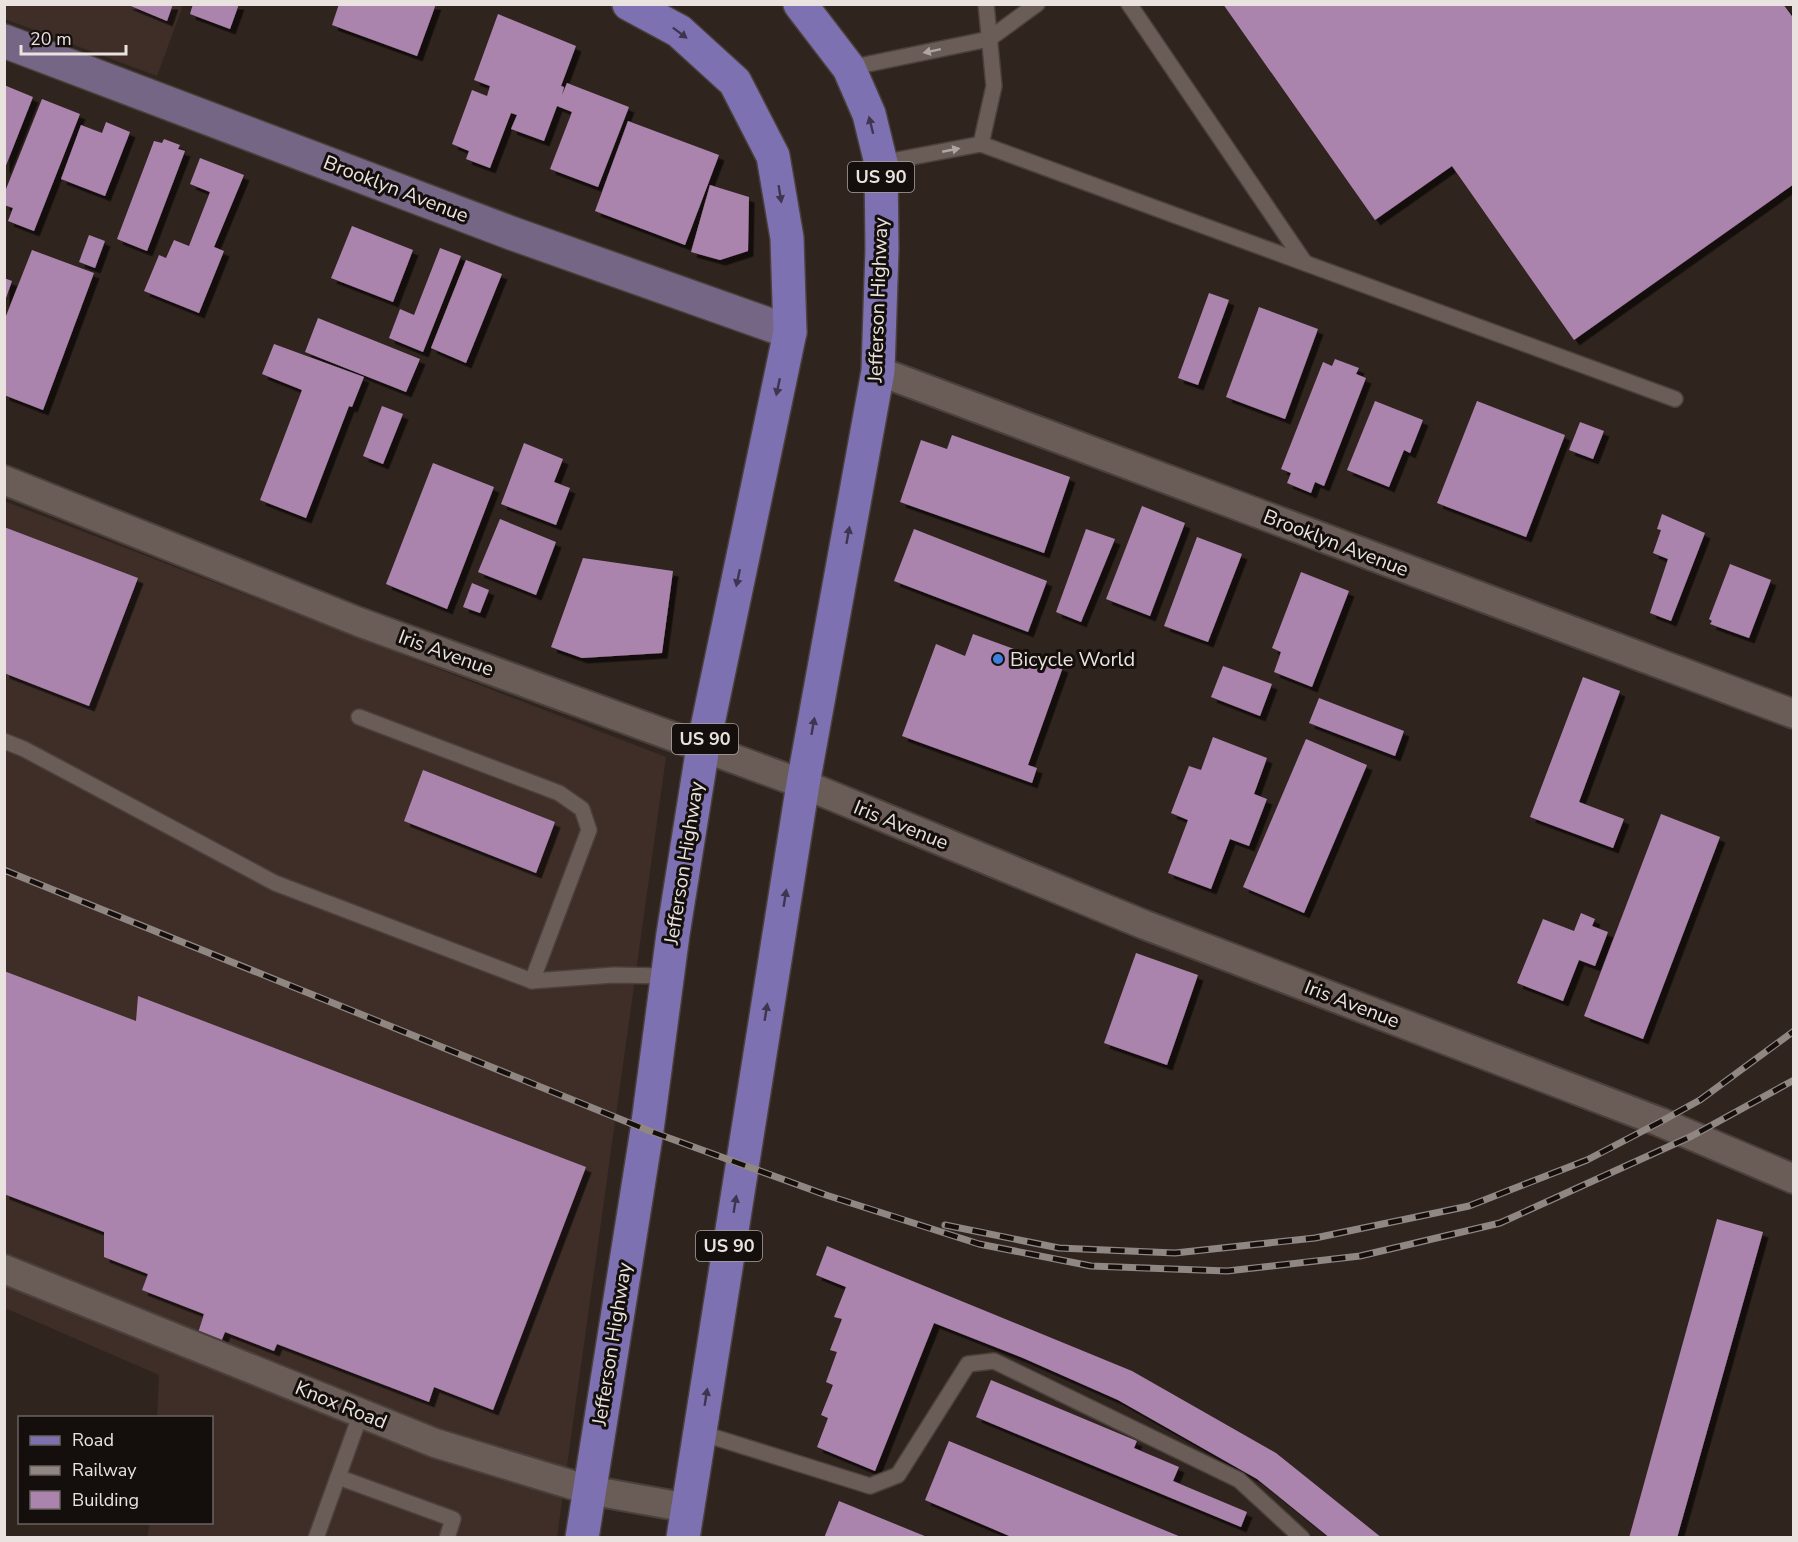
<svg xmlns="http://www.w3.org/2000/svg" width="1798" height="1542" viewBox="0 0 1798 1542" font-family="'Nunito Sans',sans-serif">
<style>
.industrial{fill:#3f2e28}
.building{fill:#ab84ad;filter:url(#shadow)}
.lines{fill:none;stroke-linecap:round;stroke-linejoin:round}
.lane-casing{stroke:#4a403c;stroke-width:18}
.street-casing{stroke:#4a403c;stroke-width:32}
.secondary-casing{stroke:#4a403c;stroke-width:36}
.primary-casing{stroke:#4a403c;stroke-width:36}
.lane{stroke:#6a5c56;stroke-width:15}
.street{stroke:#6a5c56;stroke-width:28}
.secondary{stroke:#746684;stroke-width:33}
.primary{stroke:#7d71b2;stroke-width:33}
.rail-casing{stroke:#908682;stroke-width:7}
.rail{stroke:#140f0d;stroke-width:4.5;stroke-dasharray:14;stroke-linecap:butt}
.oneway{fill:#3e364f}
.oneway2{fill:#b0a6a1}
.shop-dot{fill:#3f7fe0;stroke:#140f0d;stroke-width:2}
.labels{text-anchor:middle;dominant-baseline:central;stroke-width:6;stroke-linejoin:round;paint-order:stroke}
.shield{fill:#140f0d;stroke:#aaa39f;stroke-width:1.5}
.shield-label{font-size:18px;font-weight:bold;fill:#eae2de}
.street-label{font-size:20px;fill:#eae2de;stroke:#140f0d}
.poi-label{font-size:20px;fill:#eae2de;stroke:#140f0d;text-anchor:start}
</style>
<defs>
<filter id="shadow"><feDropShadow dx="5.5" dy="5.5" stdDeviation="0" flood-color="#0009"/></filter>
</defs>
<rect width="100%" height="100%" fill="#30241f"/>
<!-- industrial -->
<g class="industrial">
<polygon points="4,5 183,5 157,76 5,19"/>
<polygon points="4,501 666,757 557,1537 148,1537 149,1523 212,1522 212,1418 157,1417 159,1375 5,1308"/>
</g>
<!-- building -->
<g class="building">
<polygon points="126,4 173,4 167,21"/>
<polygon points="193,4 239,4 230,29 190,14"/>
<polygon points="339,4 436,4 417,56 332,25"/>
<polygon points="1223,4 1783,4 1794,19 1794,184 1574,340 1452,166 1375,220"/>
<polygon points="498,14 576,46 561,86 564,87 562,95 567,83 629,107 598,187 550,169 572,112 557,106 544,141 511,129 517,115 511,113 490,168 466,159 469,151 452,144 472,90 487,96 490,86 474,80"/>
<polygon points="4,85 33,97 5,168 4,168"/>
<polygon points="42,99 80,114 34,231 8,221 13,208 4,205 4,194"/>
<polygon points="628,121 719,155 685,245 595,211"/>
<polygon points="106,122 130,132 105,196 61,179 81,125 102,133"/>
<polygon points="164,139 180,145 178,149 185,151 147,251 117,239 154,141 162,143"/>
<polygon points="200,158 244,175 214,247 224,251 199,313 144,291 159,255 166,258 174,240 189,246 210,192 190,184"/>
<polygon points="710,185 749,197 748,251 720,260 691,252"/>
<polygon points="352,226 413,250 393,302 331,278"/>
<polygon points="89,235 105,241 95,268 79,262"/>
<polygon points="440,248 461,256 423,352 389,338 400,309 414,315"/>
<polygon points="32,250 94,273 43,410 4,395 4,321"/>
<polygon points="466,260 502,274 466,363 431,348"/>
<polygon points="4,278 12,281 5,301 4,301"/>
<polygon points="1209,293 1229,300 1198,385 1178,378"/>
<polygon points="1259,307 1318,329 1285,419 1226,397"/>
<polygon points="318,318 420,359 406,392 305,352"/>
<polygon points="274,344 364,377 352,407 349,406 306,518 260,500 302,390 262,374"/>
<polygon points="1335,359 1359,368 1356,374 1366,378 1324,486 1315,482 1311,493 1287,483 1291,473 1281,469 1323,362 1332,366"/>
<polygon points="1375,401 1423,420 1410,453 1404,450 1389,487 1347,470"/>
<polygon points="1477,401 1565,435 1526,537 1437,503"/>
<polygon points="382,406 403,414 383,464 363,456"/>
<polygon points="1580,422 1604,431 1593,459 1569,450"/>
<polygon points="952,435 1070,477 1044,553 900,502 921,440 947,449"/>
<polygon points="524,443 563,459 554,482 570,488 556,525 501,504"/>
<polygon points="433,463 494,487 447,609 386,584"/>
<polygon points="1142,506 1185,523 1150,616 1106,599"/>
<polygon points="1662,514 1705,533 1671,621 1650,613 1668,559 1653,553 1661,530 1657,529"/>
<polygon points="500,519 556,542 536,595 478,572"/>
<polygon points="4,527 138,578 89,706 4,673"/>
<polygon points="914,529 1047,581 1028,632 894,581"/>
<polygon points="1086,529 1115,539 1081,622 1056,612"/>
<polygon points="1197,537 1242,554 1208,642 1164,626"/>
<polygon points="583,558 673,571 662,653 582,658 551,647"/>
<polygon points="1730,564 1771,580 1749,638 1710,624 1712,621 1709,619"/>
<polygon points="1301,572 1349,591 1312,687 1274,672 1281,652 1272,648"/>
<polygon points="472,583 489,590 480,613 463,607"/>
<polygon points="973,634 1063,667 1028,765 1037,768 1032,783 902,736 936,644 965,656"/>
<polygon points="1223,666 1272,684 1260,716 1211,697"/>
<polygon points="1583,677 1620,691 1579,802 1624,819 1613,848 1530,817"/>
<polygon points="1319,698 1404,731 1395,756 1309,723"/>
<polygon points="1213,737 1267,758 1254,794 1267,799 1249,846 1230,839 1211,889 1168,873 1188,820 1171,813 1189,766 1201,770"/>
<polygon points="1306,739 1367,765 1304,913 1243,887"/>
<polygon points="423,770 555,822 536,873 404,821"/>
<polygon points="1661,814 1720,837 1643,1039 1584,1016"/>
<polygon points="1581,913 1595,919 1592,926 1608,932 1595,966 1579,960 1563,1001 1517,983 1543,919 1574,931"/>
<polygon points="1136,953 1198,975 1167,1065 1104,1043"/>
<polygon points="4,971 136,1021 138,996 586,1167 493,1410 434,1387 429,1402 277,1344 274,1351 225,1332 221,1342 198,1333 204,1314 142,1290 148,1274 104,1257 104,1232 4,1194"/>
<polygon points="1717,1219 1763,1232 1677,1538 1629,1538"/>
<polygon points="827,1246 1132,1371 1276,1453 1382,1538 1330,1538 1257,1479 1118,1400 1023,1358 934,1323 875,1471 817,1447 828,1418 821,1415 833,1385 826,1382 837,1352 830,1350 842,1319 834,1317 846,1287 816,1275"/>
<polygon points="991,1380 1137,1441 1134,1448 1179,1467 1173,1481 1247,1512 1241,1527 976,1417"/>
<polygon points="949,1441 1181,1537 1181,1538 1014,1538 925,1500"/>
<polygon points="839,1501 927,1537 927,1538 824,1538"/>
</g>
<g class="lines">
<!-- lane casing -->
<g class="lane-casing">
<g id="lane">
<polyline points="1129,4 1305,263"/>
<polyline points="849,68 989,39 1037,4"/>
<polyline points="981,144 994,86 986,4"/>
<polyline points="881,163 981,144 1675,399"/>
<polyline points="359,717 559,793 582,809 589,830 532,981"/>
<polyline points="4,741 24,749 275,883 532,981 614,975 667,976"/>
<polyline points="701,1433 870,1486 898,1475 968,1364 994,1361 1239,1480 1302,1538"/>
<polyline points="338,1477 453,1519 447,1538"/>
<polyline points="316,1538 361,1413"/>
</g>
</g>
<!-- street casing -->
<g class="street-casing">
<g id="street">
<polyline points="878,371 1794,714"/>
<polyline points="4,480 359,622 803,784 1145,925 1660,1122 1794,1179"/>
<polyline points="4,1269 435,1443 589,1490 688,1508"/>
</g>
</g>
<!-- secondary casing -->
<g class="secondary-casing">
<polyline id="secondary" points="4,41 511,233 790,332"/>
</g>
<!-- primary casing -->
<g class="primary-casing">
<g id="primary">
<polyline points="582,1538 647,1130 673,934 703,747 790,332 787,238 773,156 735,82 679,31 629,4"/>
<polyline points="683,1538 803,784 878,371 882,249 881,163 869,114 849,68 800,4"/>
</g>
</g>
<!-- lane -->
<use href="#lane" class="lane"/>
<!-- street -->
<use href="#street" class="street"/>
<!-- secondary -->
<use href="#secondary" class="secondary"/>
<!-- primary -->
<use href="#primary" class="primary"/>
<!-- rail casing -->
<g class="rail-casing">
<g id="rail">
<polyline points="4,870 647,1130 826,1195 979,1244 1091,1266 1227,1271 1360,1256 1500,1223 1692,1136 1794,1080"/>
<polyline points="945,1225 1059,1248 1175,1253 1315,1238 1469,1206 1587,1160 1660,1122 1700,1100 1794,1031"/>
</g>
</g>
<!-- rail -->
<use href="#rail" class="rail"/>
</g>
<!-- one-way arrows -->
<defs><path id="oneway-solid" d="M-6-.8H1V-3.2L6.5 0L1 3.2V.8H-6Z" transform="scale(1.5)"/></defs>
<g class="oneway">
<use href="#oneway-solid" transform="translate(680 33) rotate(37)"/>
<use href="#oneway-solid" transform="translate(871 125) rotate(-104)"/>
<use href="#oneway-solid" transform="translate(780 194) rotate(81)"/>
<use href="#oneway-solid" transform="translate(778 387) rotate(102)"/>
<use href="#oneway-solid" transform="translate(848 535) rotate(-80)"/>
<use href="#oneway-solid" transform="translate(738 578) rotate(102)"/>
<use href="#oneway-solid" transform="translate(813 726) rotate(-80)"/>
<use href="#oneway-solid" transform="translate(785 898) rotate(-81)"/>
<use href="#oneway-solid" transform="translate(766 1012) rotate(-81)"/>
<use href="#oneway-solid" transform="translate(735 1204) rotate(-81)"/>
<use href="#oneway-solid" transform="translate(706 1397) rotate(-81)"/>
</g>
<g class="oneway2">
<use href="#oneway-solid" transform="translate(932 51) rotate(168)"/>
<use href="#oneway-solid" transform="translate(951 150) rotate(-11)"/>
</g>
<!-- markers -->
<circle class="shop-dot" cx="998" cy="659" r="6"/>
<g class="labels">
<!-- shield labels -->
<g class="shield">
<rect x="848" y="162" width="66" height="30" rx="4.5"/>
<rect x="672" y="724" width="66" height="30" rx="4.5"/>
<rect x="696" y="1231" width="66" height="30" rx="4.5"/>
</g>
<g class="shield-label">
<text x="881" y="177">US 90</text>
<text x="705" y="739">US 90</text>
<text x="729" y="1246">US 90</text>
</g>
<!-- street labels -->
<g class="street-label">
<text transform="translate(396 189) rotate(21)">Brooklyn Avenue</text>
<text transform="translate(878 300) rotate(-88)">Jefferson Highway</text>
<text transform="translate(1336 543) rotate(21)">Brooklyn Avenue</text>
<text transform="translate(446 653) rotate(20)">Iris Avenue</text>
<text transform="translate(901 825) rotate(22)">Iris Avenue</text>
<text transform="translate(684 863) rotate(-81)">Jefferson Highway</text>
<text transform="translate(1352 1004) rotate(21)">Iris Avenue</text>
<text transform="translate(612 1344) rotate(-81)">Jefferson Highway</text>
<text transform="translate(341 1405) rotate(22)">Knox Road</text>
</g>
<!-- poi labels -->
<g class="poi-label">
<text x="1010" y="659">Bicycle World</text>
</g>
</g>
<!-- border -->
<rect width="1798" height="1542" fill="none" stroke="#eae2de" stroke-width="12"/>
<!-- legend -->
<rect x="18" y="1416" width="195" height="108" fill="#140f0d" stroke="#6a6361" stroke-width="1.5"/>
<rect x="30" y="1436" width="30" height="9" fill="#7d71b2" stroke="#6a6361" stroke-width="1.5"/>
<text x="72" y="1446" font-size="18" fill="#eae2de">Road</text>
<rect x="30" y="1466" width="30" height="9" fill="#908682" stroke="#6a6361" stroke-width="1.5"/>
<text x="72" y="1476" font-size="18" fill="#eae2de">Railway</text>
<rect x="30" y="1491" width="30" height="18" fill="#ab84ad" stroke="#6a6361" stroke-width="1.5"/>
<text x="72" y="1506" font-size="18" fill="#eae2de">Building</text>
<!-- scale -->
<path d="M21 45v9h105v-9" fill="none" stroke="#eae2de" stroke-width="3"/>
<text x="30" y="45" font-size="18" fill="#eae2de" stroke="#140f0d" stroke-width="4.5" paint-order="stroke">20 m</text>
</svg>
